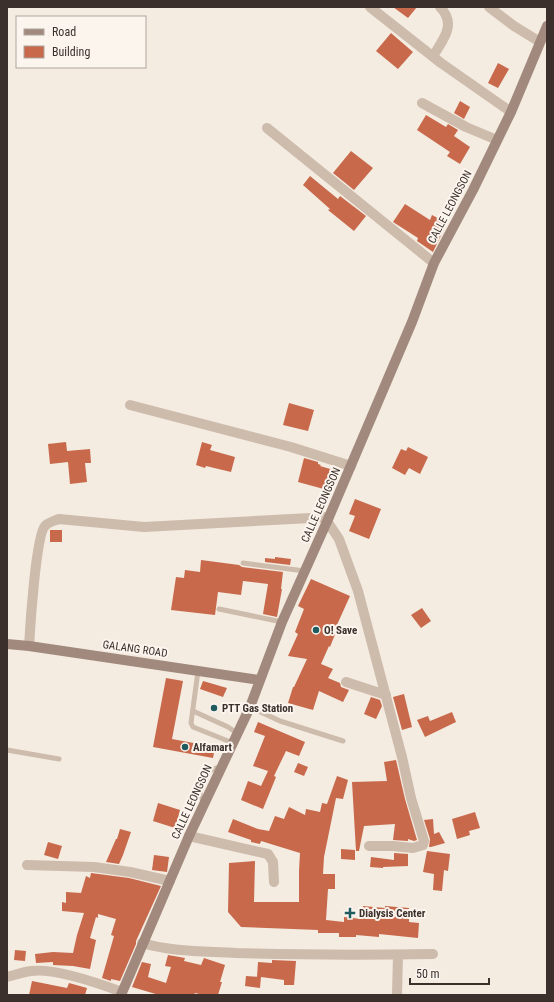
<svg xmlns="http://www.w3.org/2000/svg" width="554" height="1002" viewBox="0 0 554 1002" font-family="'Roboto Condensed',sans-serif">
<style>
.building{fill:#c8694b}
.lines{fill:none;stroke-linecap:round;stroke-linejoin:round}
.lane{stroke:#cdbbac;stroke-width:5}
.street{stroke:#cdbbac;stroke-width:10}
.secondary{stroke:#a18a7d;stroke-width:10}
.poi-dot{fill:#1f5a5e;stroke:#fbf5ee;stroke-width:1.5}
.labels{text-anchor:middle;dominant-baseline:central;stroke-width:4;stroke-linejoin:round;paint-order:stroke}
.street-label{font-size:11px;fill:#3b302b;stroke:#fbf5ee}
.poi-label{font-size:11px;font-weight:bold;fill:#3b302b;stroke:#fbf5ee;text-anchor:start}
</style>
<rect width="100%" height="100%" fill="#f4ebe1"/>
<!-- building -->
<g class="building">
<polygon points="393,7 417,7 408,18"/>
<polygon points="391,33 413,52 398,69 376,51"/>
<polygon points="498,63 509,69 498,88 488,83"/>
<polygon points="460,101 470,107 464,119 454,113"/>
<polygon points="426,115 446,127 448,124 458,130 454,136 470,147 460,164 447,156 450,152 417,130"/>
<polygon points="351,151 373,168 354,190 333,173"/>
<polygon points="310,176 338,199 340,196 366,216 354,231 328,210 330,209 303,185"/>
<polygon points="405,204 430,220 432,215 447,223 433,252 417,241 418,238 393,222"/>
<polygon points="289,403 314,410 308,431 283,425"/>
<polygon points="66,442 67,451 90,449 91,463 85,463 87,482 70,484 68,462 50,464 48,444"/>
<polygon points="202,442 212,445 210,450 235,457 231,472 206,466 205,468 196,465"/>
<polygon points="408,447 428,457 420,474 409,468 405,475 392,468 401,449 406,451"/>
<polygon points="304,458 318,462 318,464 321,465 320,466 337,471 331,491 298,482"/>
<polygon points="355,499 381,509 369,539 349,531 355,516 349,514"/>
<rect x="50" y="530" width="12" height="12"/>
<polygon points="275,557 291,559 290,565 265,562 265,558 275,559"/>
<polygon points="201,560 239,565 242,567 283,572 281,589 282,589 277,617 263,614 268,584 243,581 241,595 218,592 215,615 171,610 176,577 184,578 185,570 200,572"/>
<polygon points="311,579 350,596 336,627 338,627 330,647 329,646 321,664 333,669 328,678 340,683 341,687 349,690 343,702 319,691 313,710 288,703 293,687 294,687 307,659 288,656 298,634 295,632 304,609 298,606"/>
<polygon points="422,608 431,621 421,628 411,615"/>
<polygon points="166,678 183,681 172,739 215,747 213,758 153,747"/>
<polygon points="203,681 227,688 223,697 200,689"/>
<polygon points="404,694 412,727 402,730 393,697"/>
<polygon points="371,697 380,700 382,706 376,719 364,714"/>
<polygon points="452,712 456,722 425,737 417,720 428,716 430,721"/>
<polygon points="258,722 305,742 299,756 286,751 274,776 276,777 263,809 241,800 248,781 261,786 268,771 253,766 265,736 254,732"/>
<polygon points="396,760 405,799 417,840 414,841 408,839 408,841 393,840 395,824 364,826 359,851 356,851 352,782 387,781 384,762"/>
<polygon points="298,763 308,767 304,776 294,772"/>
<polygon points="337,776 348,780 343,799 336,798 324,857 323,874 335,874 335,889 328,889 326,920 344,922 344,917 361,919 363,906 385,908 385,906 409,908 409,922 419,923 418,938 379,934 379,937 356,935 356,937 339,937 339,933 318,933 318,930 241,927 228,912 229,863 255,861 254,902 299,902 299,871 300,853 261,841 260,844 251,842 251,840 228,832 233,819 258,829 269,831 275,816 284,819 289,807 305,815 306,809 320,812 322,803 327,804"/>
<polygon points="158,803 180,810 175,828 153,821"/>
<polygon points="475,812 480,828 469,831 470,835 457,839 452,819"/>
<polygon points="433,819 434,834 439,832 445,843 431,847 429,847 430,839 424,820"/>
<polygon points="120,829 131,832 123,855 119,864 106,862 116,839 117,839"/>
<polygon points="48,842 62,846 58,859 44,855"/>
<polygon points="341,849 355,850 355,860 341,859"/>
<polygon points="427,851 450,854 448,871 444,870 442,891 433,890 434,874 423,872"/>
<polygon points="394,853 408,854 408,866 383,867 383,868 370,867 371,857 394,860"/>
<polygon points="154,855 169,857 167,872 152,870"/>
<polygon points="91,873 129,878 161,886 136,941 136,944 120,981 111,979 111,981 102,978 114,936 111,935 116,919 98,914 98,918 96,917 90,938 96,940 90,969 73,966 53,965 53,962 36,963 35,954 53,952 73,953 77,935 84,913 62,911 62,902 66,903 66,892 81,893 86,876 90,878"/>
<polygon points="15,950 26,951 25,961 14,960"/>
<polygon points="168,955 185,958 184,961 201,965 204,958 225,965 220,982 222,982 218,995 203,995 195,993 194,995 159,995 132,987 142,962 151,964 148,977 166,983 171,967 165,966"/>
<polygon points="272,960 296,961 294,985 284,985 284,980 261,977 260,988 245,986 246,976 259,977 257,977 258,962 272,963"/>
<polygon points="32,981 67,988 69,983 87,988 85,995 29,995"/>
</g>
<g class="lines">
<!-- lane -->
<g class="lane">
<polyline points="243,563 305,571"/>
<polyline points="219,609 282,622"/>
<polyline points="198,671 191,723 193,727 233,743"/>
<polyline points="250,707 280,721 343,741"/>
<polyline points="193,711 228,727 237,733"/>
<polyline points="7,750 59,759"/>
<polyline points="204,803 200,795 201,787 206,774 213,769 221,767"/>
</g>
<!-- street -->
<g class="street">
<polyline points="370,7 441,63 511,112"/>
<polyline points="489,7 514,26 540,42"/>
<path d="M 433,56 C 443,40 457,24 440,7"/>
<polyline points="422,103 466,127 497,140"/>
<polyline points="267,128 434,263"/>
<polyline points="130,405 291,447 351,466"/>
<polyline points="327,521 339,539 358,591 402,757 411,798 424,841 423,845 413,848 393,846 369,846"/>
<path d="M 29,646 C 30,628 36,535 45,526 C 48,522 54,521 59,519 L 144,527 L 329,517"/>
<polyline points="346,682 386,695"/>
<polyline points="189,836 268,854 273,862 274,882"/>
<polyline points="27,865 94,867 130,872 170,881"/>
<path d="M 142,943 C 173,952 204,951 236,953 C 301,955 367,955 433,954"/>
<path d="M 7,977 C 15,975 23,972 31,971 C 56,968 98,983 122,992"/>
<polyline points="397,995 398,955"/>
</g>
<!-- secondary -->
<g class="secondary">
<polyline points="7,644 29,646 259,680"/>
<polyline points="121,995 189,836 250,707 282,622 329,517 412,322 434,263 473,190 511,112 547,26"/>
</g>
</g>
<!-- markers -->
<g class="poi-dot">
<circle cx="316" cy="630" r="4"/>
<circle cx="214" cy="708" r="4"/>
<circle cx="185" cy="747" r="4"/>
<path d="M348 907h4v4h4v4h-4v4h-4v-4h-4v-4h4z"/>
</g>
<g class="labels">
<!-- street labels -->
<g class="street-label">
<text transform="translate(450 207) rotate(-62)">CALLE LEONGSON</text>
<text transform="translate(321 505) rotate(-66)">CALLE LEONGSON</text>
<text transform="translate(135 649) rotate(8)">GALANG ROAD</text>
<text transform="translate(192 802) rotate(-65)">CALLE LEONGSON</text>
</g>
<!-- poi labels -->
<g class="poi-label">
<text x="324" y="630">O! Save</text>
<text x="222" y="708">PTT Gas Station</text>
<text x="193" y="747">Alfamart</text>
<text x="359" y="913">Dialysis Center</text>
</g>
</g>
<!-- border -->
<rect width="554" height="1002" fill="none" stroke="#3b302b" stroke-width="16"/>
<!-- legend -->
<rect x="16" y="16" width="130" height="52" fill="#fbf5ee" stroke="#aea6a0"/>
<rect x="24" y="29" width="20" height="6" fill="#a18a7d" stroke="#aea6a0"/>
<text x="52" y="36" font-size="12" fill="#3b302b">Road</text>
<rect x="24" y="46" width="20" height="12" fill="#c8694b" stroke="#aea6a0"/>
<text x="52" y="56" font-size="12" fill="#3b302b">Building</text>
<!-- scale -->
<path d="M410 978v6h79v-6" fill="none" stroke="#3b302b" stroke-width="2"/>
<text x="416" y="978" font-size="12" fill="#3b302b" stroke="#fbf5ee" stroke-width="3" paint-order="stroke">50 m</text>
</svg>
